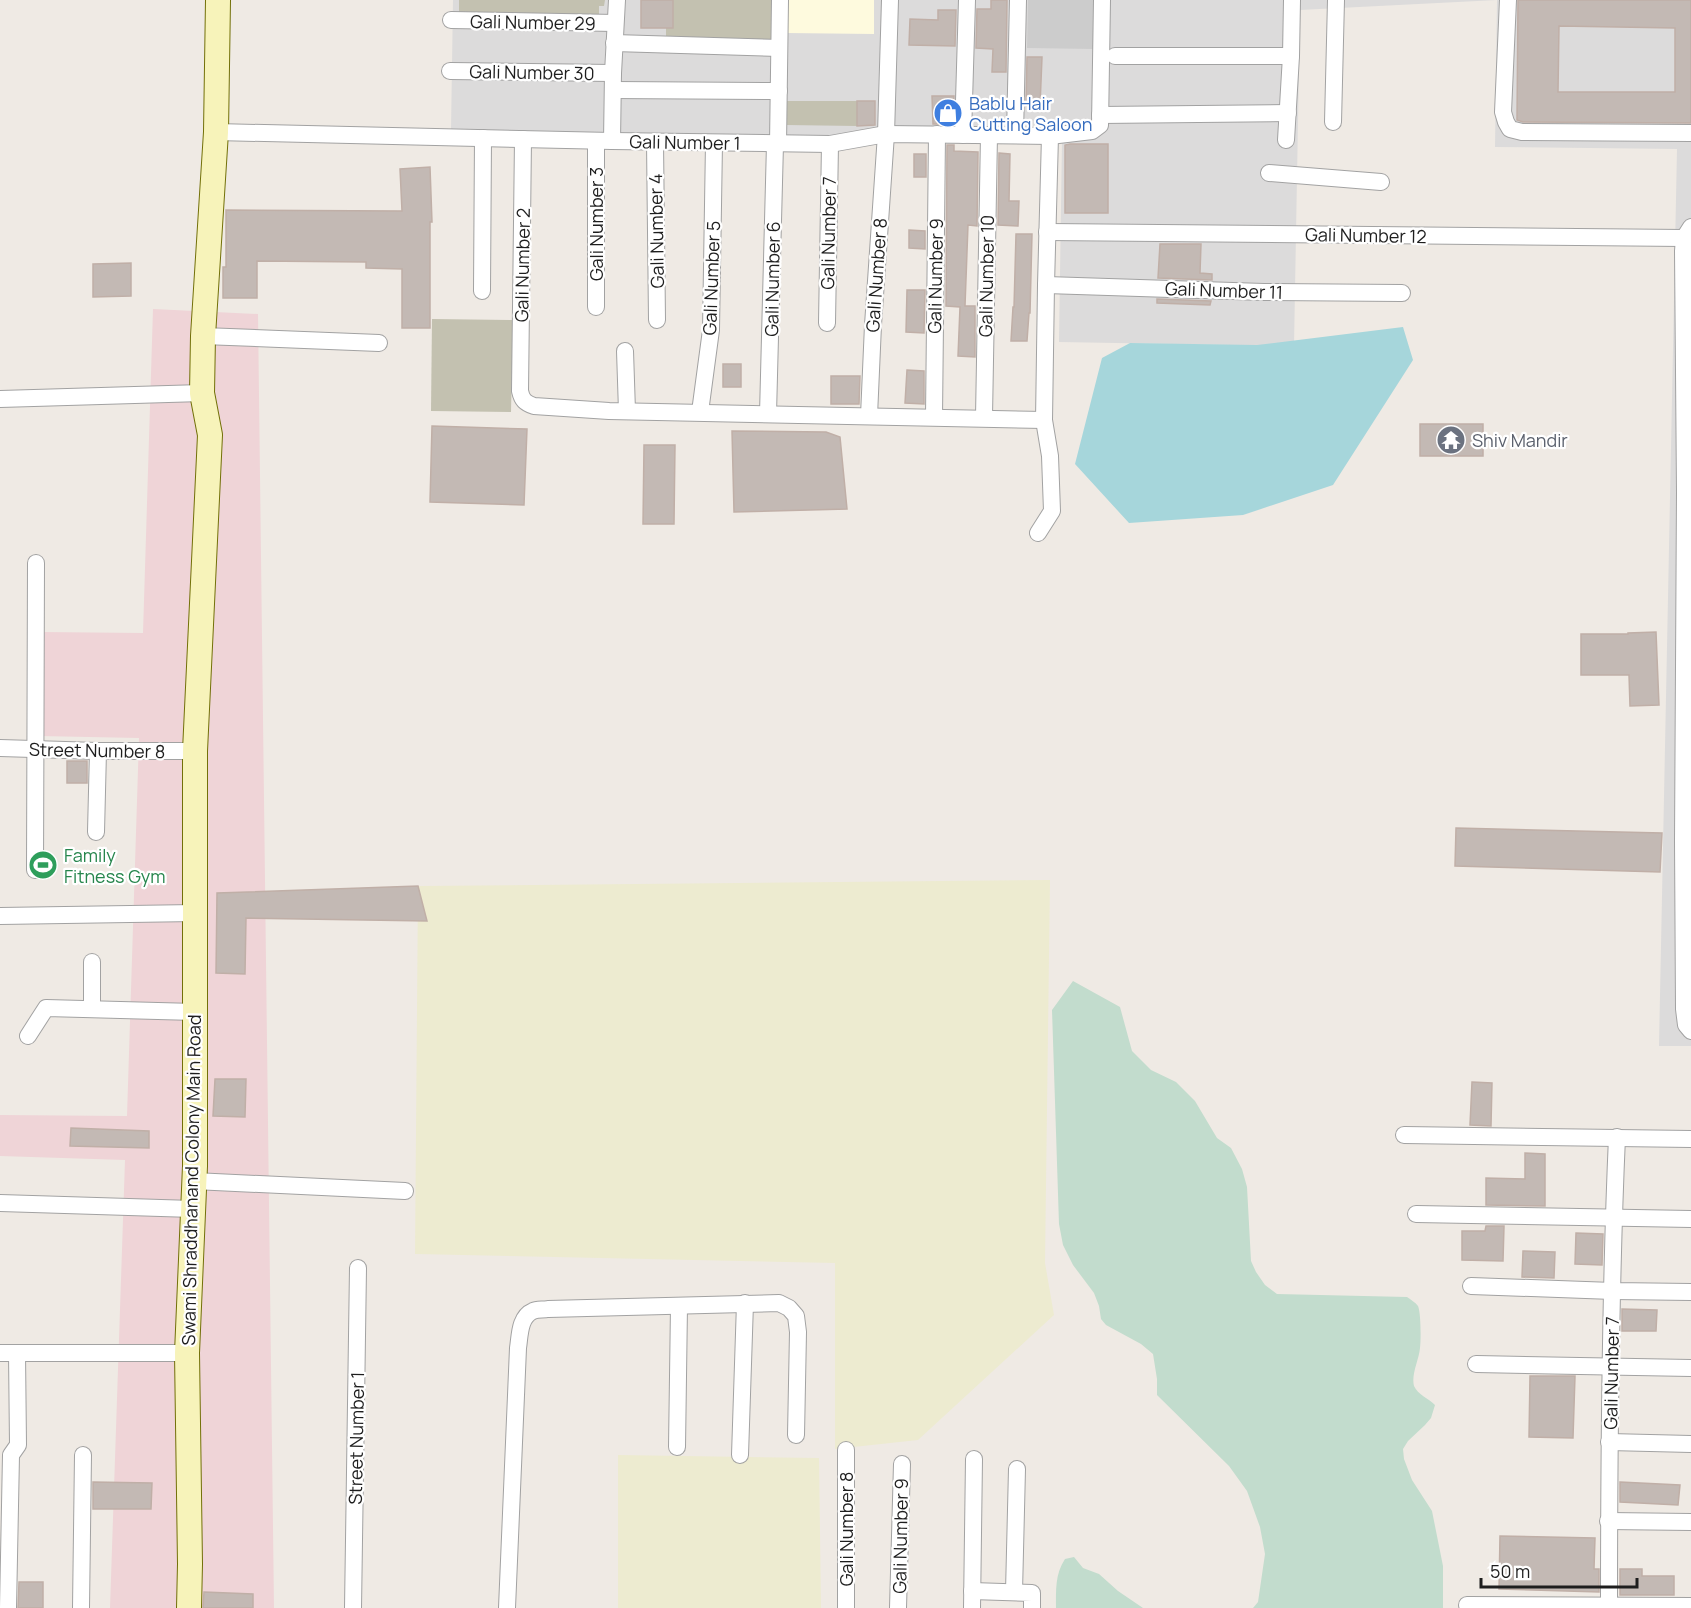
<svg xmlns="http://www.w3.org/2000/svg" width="1691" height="1608" viewBox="0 0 1691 1608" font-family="Manrope,sans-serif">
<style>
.residential{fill:#dcdbdb}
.commercial{fill:#efd4d7}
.education{fill:#fefade}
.religious{fill:#ccc}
.construction{fill:#c3c1b0}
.farmland{fill:#edebd0}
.wetland{fill:#c2dccd}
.water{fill:#a6d6db}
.building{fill:#c3b9b4;stroke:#c0afa7;stroke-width:1.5;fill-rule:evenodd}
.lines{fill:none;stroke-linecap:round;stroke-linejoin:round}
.street-casing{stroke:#a2a2a2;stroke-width:18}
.secondary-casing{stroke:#727008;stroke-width:26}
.street{stroke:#fff;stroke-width:16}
.secondary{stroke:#f7f3ba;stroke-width:24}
.labels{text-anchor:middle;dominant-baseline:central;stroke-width:4.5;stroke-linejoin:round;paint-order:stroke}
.street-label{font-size:18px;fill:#1e1e1e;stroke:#fff}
.shop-label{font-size:18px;fill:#366cbe;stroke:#fff;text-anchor:start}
.worship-label{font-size:18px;fill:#5b616d;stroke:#fff;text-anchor:start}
.leisure-label{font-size:18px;fill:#27864d;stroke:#fff;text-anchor:start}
</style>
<rect width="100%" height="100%" fill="#efeae4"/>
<!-- residential -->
<polygon class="residential" points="453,0 1691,0 1691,1046 1659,1046 1677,149 1495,147 1497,0 1300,10 1294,346 1059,342 1062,140 451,130"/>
<!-- commercial -->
<polygon class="commercial" points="153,309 258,314 274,1608 110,1608 125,1160 0,1156 0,1115 127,1116 139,738 39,736 41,632 143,633"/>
<!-- education -->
<polygon class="education" points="787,0 874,0 874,34 786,33"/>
<!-- religious -->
<polygon class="religious" points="1028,0 1095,0 1094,49 1027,48"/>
<!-- construction -->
<g class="construction">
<polygon points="459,0 605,0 604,6 599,6 599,18 459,15"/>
<polygon points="666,0 774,0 773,42 666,39"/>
<polygon points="786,101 857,101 857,126 786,125"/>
<polygon points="432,319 513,320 511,412 431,411"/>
</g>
<!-- farmland -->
<g class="farmland">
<polygon points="1050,880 1045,1263 1054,1315 918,1440 835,1449 835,1263 415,1254 418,886"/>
<polygon points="618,1455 819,1458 821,1608 618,1608"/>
</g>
<!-- wetland -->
<g class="wetland">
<path d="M 1073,981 L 1120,1007 L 1132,1051 L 1151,1070 L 1176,1082 L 1195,1101 L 1217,1138 L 1231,1148 L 1242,1169 L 1247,1187 L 1251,1261 L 1256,1272 L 1265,1285 L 1277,1294 L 1407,1297 C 1411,1300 1415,1302 1418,1306 C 1421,1313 1421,1340 1420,1348 C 1419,1360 1411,1374 1414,1386 C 1418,1395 1428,1398 1435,1405 L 1431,1418 L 1425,1425 L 1408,1441 L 1403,1449 L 1404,1459 L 1412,1480 L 1432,1511 L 1443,1566 L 1443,1608 L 1253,1608 L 1258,1602 L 1265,1554 L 1260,1527 L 1247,1491 L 1229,1466 L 1157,1395 L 1157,1379 L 1153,1354 L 1141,1344 L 1106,1325 L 1101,1319 L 1099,1306 L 1094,1293 L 1073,1265 L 1063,1245 L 1059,1224 L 1052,1010 Z"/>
<path d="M 1074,1557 L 1083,1568 L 1099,1574 L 1118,1591 L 1143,1608 L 1056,1608 C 1056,1590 1055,1574 1065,1559 Z"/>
</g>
<!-- water -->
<polygon class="water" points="1403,327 1413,360 1333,485 1243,515 1129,523 1075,464 1102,358 1130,343 1257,345"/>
<!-- building -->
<g class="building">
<rect x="641" y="0" width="32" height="28"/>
<polygon points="991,0 1007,0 1006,72 992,72 993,49 976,48 977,9 991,9"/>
<path d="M 1518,0 L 1691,0 L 1691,123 L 1523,122 L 1517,120 ZM 1559,26 L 1675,28 L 1675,92 L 1558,92 Z"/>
<polygon points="938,10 956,10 955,46 909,45 910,19 938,20"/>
<polygon points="1027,57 1042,57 1040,106 1026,106"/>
<polygon points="932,96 954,96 953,124 933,124"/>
<polygon points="857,101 875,101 875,125 857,126"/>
<polygon points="1070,144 1108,144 1108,213 1065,213 1065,145"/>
<polygon points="947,145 954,145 954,151 978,152 977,226 968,225 965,306 975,306 975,357 958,356 960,307 946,306"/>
<polygon points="999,153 1010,154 1009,201 1019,201 1018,226 998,225"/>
<rect x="914" y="154" width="12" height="23"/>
<polygon points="430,167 432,222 430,222 430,328 402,328 402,269 366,268 366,262 257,261 257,298 223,298 223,267 226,267 226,210 402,211 400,169"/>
<polygon points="909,230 925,231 925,249 909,248"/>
<polygon points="1016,234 1032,234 1030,313 1029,313 1027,341 1011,341 1013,307 1014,307"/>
<polygon points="1160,244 1201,244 1200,273 1212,274 1212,280 1158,278"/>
<polygon points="131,263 131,296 93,297 93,264"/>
<polygon points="907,290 925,290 924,333 906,332"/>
<polygon points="1157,299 1211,301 1210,305 1157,303"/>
<rect x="723" y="364" width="18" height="23"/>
<polygon points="907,370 924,371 924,404 905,403"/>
<polygon points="831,376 860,376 859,404 831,404"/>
<rect x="1420" y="424" width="63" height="32"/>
<polygon points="432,426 527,429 524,505 430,502"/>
<polygon points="732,431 826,432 840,437 847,509 734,512"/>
<polygon points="644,445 675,445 674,524 643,524"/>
<polygon points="1656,632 1659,705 1630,706 1629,675 1581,675 1581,634 1628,634 1628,633"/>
<rect x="67" y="761" width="20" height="22"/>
<polygon points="1456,828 1662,833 1660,872 1455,866"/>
<polygon points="418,886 427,921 246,918 245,974 216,973 217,893"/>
<polygon points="215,1079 246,1079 245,1117 213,1116"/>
<polygon points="1472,1082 1492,1083 1491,1126 1470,1125"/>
<polygon points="71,1128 149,1131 149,1148 70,1146"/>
<polygon points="1525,1153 1545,1154 1545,1206 1486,1205 1486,1178 1525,1179"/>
<polygon points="1486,1226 1504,1226 1503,1261 1462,1260 1462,1231 1485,1231"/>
<polygon points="1576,1233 1603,1234 1602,1265 1575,1264"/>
<polygon points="1523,1251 1555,1252 1554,1278 1522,1277"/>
<polygon points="1622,1309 1657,1310 1656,1331 1622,1331"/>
<polygon points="1530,1376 1575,1376 1573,1438 1529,1437"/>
<polygon points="93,1482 152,1483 151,1509 93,1509"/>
<polygon points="1620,1482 1680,1485 1678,1505 1620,1502"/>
<polygon points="1500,1536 1595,1538 1594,1569 1599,1569 1599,1592 1499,1589"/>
<polygon points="1620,1569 1642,1569 1642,1576 1674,1576 1674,1595 1620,1595"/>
<polygon points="19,1582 43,1582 43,1608 18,1608"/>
<polygon points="204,1592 253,1594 253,1608 203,1608"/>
</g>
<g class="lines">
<!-- street casing -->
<g class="street-casing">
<g id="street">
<polyline points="1508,0 1503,112 1506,122 1510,129 1522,132 1691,133"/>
<polyline points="451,20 615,23"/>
<polyline points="614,43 779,48"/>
<polyline points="1115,56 1291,56"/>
<polyline points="450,71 613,73"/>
<polyline points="613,90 779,91"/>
<polyline points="1100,115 1288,113"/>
<polyline points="1333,122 1336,0"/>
<polyline points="216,132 612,141 830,144 886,134 1050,136 1092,131 1100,125 1102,0"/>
<polyline points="963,135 967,0"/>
<polyline points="1015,135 1018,0"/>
<path d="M 523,139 L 520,391 C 522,400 525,403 534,406 L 609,411 L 1044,420"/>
<polyline points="1286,140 1291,56 1292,0"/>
<polyline points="596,141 596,307"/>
<polyline points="612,141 613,73 617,0"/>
<polyline points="655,142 657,320"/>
<polyline points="778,144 780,0"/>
<polyline points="1269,173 1381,182"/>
<polyline points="1691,227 1684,238 1683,251 1685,492 1683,841 1684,1009 1686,1025 1691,1031"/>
<polyline points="1047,232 1684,238"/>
<polyline points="1046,285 1264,292 1402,293"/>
<polyline points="482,291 483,138"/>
<polyline points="827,323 830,144"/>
<polyline points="203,336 379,343"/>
<polyline points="625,351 627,411"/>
<polyline points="0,399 202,393"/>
<polyline points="700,412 711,330 714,143"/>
<polyline points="768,414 775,144"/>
<polyline points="869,416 873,325 886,134 890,0"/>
<polyline points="934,417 937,134"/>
<polyline points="984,417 989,135"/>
<polyline points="1038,533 1052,511 1050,456 1044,420 1046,285 1050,136"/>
<polyline points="0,748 98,751 195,751"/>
<polyline points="96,832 98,751"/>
<polyline points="35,870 36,563"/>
<polyline points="0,916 195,913"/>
<polyline points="92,962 92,1009"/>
<polyline points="28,1036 46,1008 195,1012"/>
<polyline points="1404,1135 1691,1139"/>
<polyline points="194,1181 405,1191"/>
<polyline points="0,1203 193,1209"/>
<polyline points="1416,1214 1691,1219"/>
<polyline points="1471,1286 1613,1291 1691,1292"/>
<polyline points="0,1353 187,1353"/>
<polyline points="1476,1364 1691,1368"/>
<polyline points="1609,1442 1691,1444"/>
<polyline points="677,1447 679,1306"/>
<polyline points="846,1450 846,1608"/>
<polyline points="740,1455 745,1303"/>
<polyline points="1608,1521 1691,1522"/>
<polyline points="972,1591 1032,1593 1032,1608"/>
<polyline points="1014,1592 1017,1469"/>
<polyline points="1467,1605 1691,1606"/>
<polyline points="8,1608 11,1455 18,1445 17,1353"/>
<polyline points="81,1608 83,1455"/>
<polyline points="353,1608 358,1268"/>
<path d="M 507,1608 L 518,1348 C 520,1336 519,1317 533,1311 C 537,1309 543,1310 548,1309 L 779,1303 L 789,1308 L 796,1316 L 798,1332 L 796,1435"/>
<polyline points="898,1608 902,1464"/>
<polyline points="972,1608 974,1459"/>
<path d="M 1609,1608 C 1609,1451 1610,1294 1617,1137"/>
</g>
</g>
<!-- secondary casing -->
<g class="secondary-casing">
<polyline id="secondary" points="189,1608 190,1564 187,1353 195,1166 195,751 210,435 202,393 203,336 216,132 218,0"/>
</g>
<!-- street -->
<use href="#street" class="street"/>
<!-- secondary -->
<use href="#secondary" class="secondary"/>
</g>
<!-- icons -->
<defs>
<g id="shop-disc" transform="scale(1.5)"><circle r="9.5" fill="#3f7fe0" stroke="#fff"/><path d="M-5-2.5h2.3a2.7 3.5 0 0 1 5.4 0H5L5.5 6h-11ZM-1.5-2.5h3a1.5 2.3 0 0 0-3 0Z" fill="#fff"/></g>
<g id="temple-disc" transform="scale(1.5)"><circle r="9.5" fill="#6b7280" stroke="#fff"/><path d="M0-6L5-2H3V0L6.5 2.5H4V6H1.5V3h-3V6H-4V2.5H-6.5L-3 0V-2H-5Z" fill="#fff"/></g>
<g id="stadium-disc" transform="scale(1.5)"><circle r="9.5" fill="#2e9e5b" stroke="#fff"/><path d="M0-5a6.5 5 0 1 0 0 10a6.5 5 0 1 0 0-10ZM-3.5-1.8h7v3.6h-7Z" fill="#fff"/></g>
</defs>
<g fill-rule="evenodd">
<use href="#shop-disc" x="948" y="113"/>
<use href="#temple-disc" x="1451" y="440"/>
<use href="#stadium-disc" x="43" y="865"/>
</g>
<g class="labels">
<!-- street labels -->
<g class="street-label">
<text transform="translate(533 22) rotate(1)">Gali Number 29</text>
<text transform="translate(532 72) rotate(1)">Gali Number 30</text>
<text transform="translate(685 142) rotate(1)">Gali Number 1</text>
<text transform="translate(596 224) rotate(-90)">Gali Number 3</text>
<text transform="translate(656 231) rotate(-91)">Gali Number 4</text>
<text transform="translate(828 233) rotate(-89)">Gali Number 7</text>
<text transform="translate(1366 235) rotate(1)">Gali Number 12</text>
<text transform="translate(522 265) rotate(-89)">Gali Number 2</text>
<text transform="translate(876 275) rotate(-86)">Gali Number 8</text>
<text transform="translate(935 276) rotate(-89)">Gali Number 9</text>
<text transform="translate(986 276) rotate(-89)">Gali Number 10</text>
<text transform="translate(711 278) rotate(-88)">Gali Number 5</text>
<text transform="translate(772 279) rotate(-89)">Gali Number 6</text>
<text transform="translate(1224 290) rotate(2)">Gali Number 11</text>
<text transform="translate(97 750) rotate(1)">Street Number 8</text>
<text transform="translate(191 1180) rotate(-89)">Swami Shraddhanand Colony Main Road</text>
<text transform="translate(1611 1373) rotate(-89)">Gali Number 7</text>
<text transform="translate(356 1438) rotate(-89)">Street Number 1</text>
<text transform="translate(846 1529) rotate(-90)">Gali Number 8</text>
<text transform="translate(900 1536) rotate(-89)">Gali Number 9</text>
</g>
<!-- shop labels -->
<g class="shop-label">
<text x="969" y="103">Bablu Hair<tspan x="969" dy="21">Cutting Saloon</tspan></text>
</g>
<!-- worship labels -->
<g class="worship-label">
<text x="1472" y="440">Shiv Mandir</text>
</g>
<!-- leisure labels -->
<g class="leisure-label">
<text x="64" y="855">Family<tspan x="64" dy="21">Fitness Gym</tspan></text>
</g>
</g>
<!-- scale -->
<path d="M1481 1578v9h156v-9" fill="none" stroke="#1e1e1e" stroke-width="3"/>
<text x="1490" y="1578" font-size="18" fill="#1e1e1e" stroke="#ffffff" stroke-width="4.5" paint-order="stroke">50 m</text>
</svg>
